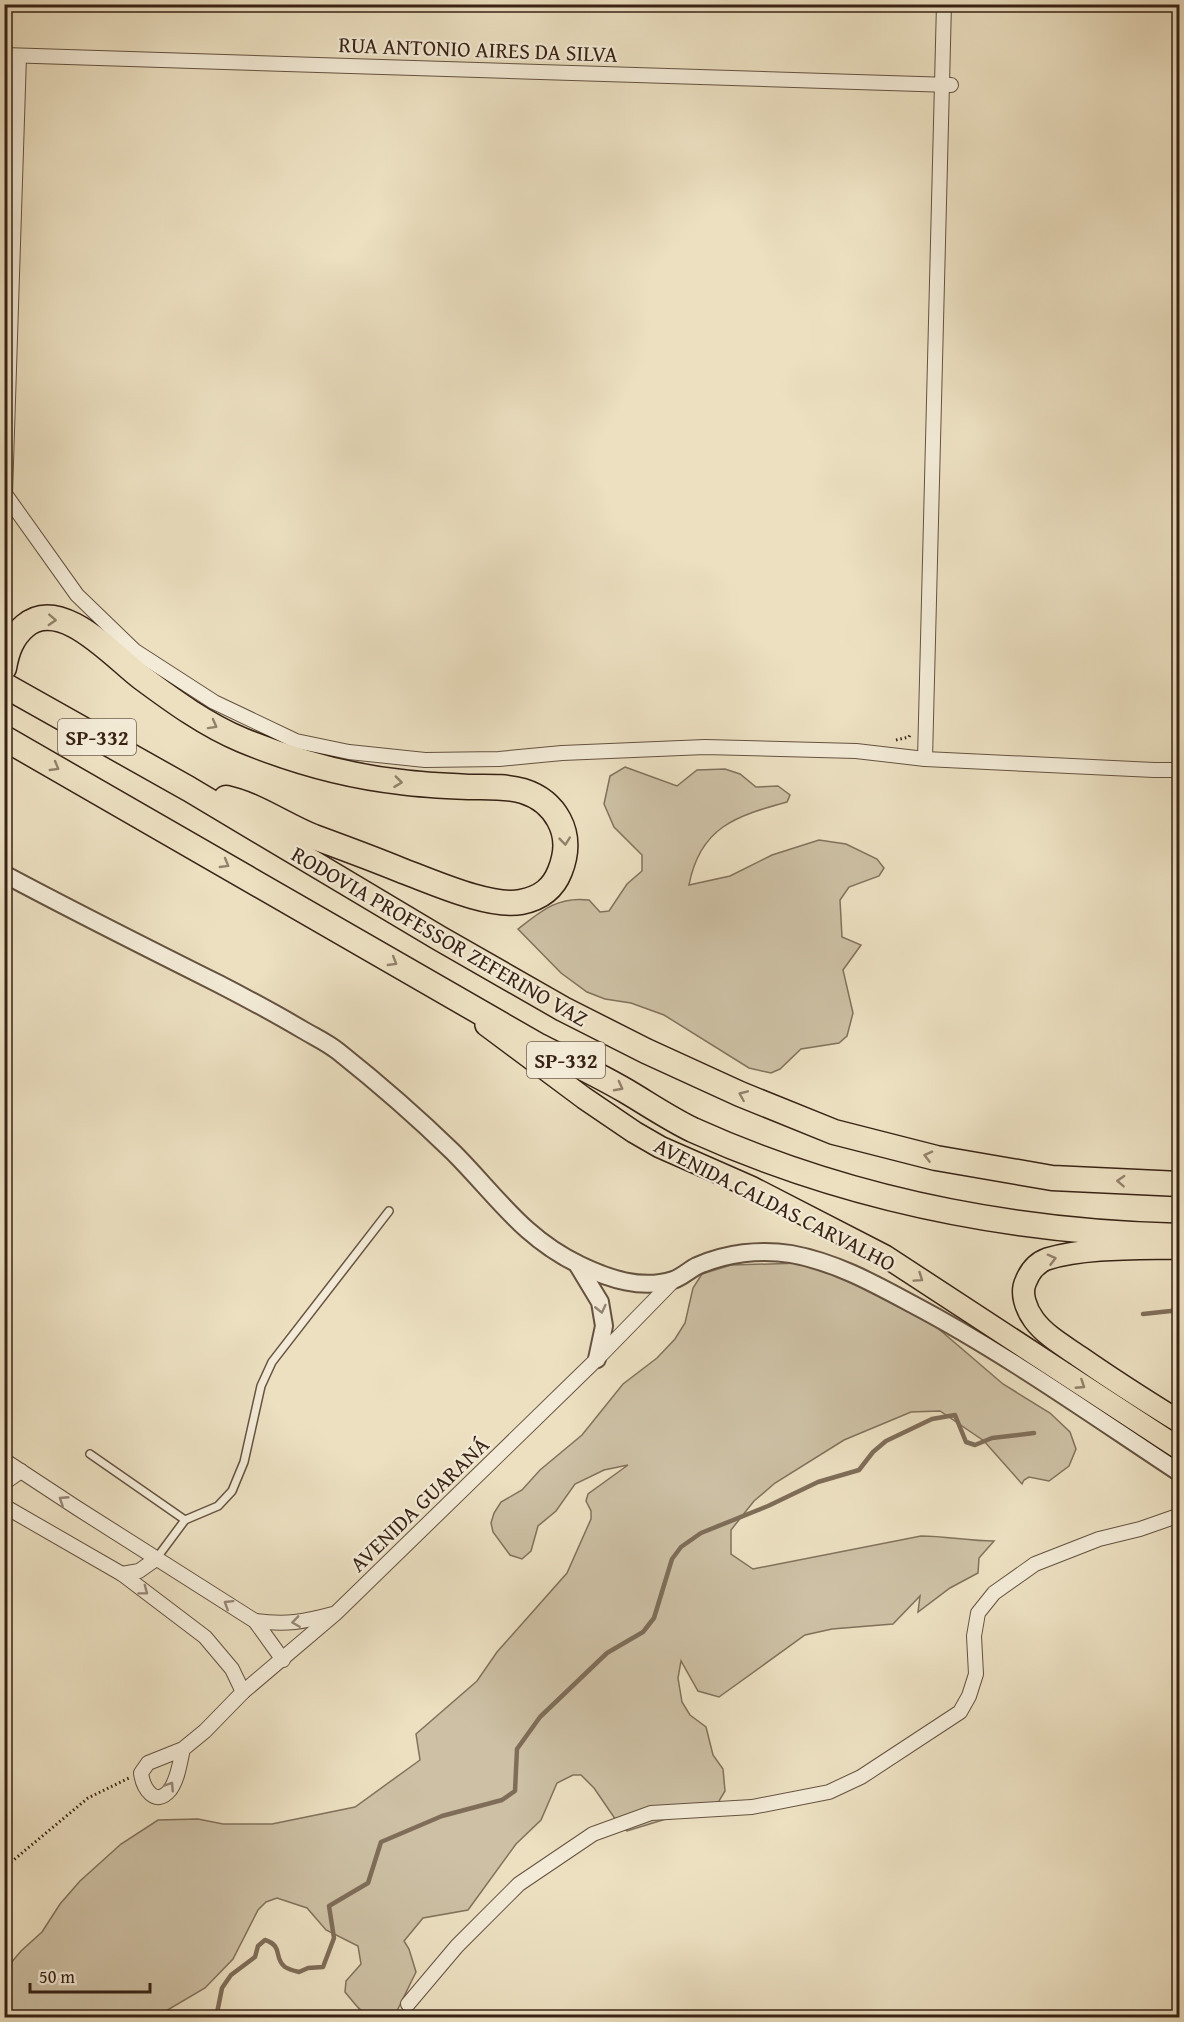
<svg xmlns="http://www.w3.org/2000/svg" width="1184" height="2022" viewBox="0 0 1184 2022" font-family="'Gentium Book Plus',serif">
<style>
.green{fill:#cdc0a4;stroke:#82715c;stroke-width:1.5}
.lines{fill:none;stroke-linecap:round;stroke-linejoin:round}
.stream{stroke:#7f6d59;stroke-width:4.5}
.service-casing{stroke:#655240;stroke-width:10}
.minor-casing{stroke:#655240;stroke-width:16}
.tertiary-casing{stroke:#655240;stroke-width:20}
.primary-casing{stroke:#382215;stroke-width:24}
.motorway-casing{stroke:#382215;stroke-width:27}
.path{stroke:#382215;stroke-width:3;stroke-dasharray:1.5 3;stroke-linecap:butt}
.service{stroke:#f3ebd7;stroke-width:7}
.minor{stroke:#f3ebd7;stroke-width:14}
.tertiary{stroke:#f3ebd7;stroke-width:16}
.primary{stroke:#ece0c1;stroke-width:21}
.motorway{stroke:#ece0c1;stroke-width:24}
.oneway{stroke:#92816b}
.oneway2{stroke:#968676}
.labels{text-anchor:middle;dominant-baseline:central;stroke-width:4.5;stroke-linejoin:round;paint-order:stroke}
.shield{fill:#f3ebd7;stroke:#705e4f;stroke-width:1.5}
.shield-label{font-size:21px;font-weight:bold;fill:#382215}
.street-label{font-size:22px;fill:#382215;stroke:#f3ebd7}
</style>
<rect width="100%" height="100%" fill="#ece0c1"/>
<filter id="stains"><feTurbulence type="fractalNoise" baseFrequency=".00333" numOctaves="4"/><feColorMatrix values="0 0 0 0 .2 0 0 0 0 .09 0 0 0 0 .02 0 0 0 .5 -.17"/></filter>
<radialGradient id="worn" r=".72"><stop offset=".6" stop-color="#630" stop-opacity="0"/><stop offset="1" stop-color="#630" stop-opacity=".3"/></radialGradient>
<!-- green -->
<g class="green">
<path d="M 625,767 L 677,786 L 697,770 L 725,769 L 740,774 L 756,787 L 778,786 L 790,795 L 787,802 C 736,816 700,827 689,885 L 730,876 L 772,855 L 819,840 L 846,844 L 877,859 L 884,868 L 879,876 L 849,887 L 840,900 L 842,937 L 861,945 L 843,970 L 853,1013 L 847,1036 L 839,1043 L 801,1049 L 780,1069 L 771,1073 L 749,1068 L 664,1015 L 631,1003 L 605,999 L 587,992 L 561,973 L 518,929 C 541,911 558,896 589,900 L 600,912 L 609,911 L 627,884 L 642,871 L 642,855 L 614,827 L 604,804 L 610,776 Z"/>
<path d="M 802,1263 L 824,1268 L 920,1313 L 1003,1384 L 1050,1413 L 1070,1432 L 1076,1449 L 1069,1466 L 1049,1481 L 1029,1477 L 1024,1480 L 1022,1484 L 984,1441 L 940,1411 L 911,1412 L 844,1440 L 775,1483 L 754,1501 L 731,1530 L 731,1554 L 753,1569 L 921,1536 C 946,1536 969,1541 994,1541 L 979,1558 L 978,1573 L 950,1588 L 918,1612 L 920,1596 L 893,1624 L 832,1629 L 805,1635 L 719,1697 L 698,1691 L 681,1661 L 678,1678 L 682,1702 L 690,1715 L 706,1727 L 713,1755 L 723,1769 L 725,1791 L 716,1806 L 700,1815 L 666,1819 L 627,1831 L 620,1826 L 594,1788 L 581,1775 L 573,1775 L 557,1783 L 541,1820 L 516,1844 L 468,1910 L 423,1918 L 404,1941 L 409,1949 L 416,1972 L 394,2017 C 363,2017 364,2015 345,1992 L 346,1981 L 361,1964 L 358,1946 L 326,1930 L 307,1908 L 277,1898 L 266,1902 L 258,1910 L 233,1959 L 205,1988 L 164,2012 L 160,2017 L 5,2018 L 5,1970 L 21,1951 L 42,1932 L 60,1904 L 80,1881 L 121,1844 L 158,1820 L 198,1819 L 223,1824 L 272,1824 L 355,1807 L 420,1760 L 416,1734 L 477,1681 L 497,1652 L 567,1573 L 591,1519 L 591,1511 L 586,1501 L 588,1494 L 628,1465 L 604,1470 L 575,1484 L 556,1511 L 538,1526 L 531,1551 L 522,1559 L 510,1555 L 493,1532 L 491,1523 L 494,1513 L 501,1502 L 522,1490 L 540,1470 L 582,1435 L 623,1384 L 657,1358 L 675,1339 L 685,1323 L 693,1288 L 702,1274 L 731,1265 Z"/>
</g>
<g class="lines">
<!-- stream -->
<g class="stream">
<polyline points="1143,1314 1180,1310"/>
<path d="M 216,2018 L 222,1988 L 231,1975 L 255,1957 L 258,1946 L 265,1940 C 284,1946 273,1958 285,1967 C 288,1969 295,1971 299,1972 L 308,1968 L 323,1967 L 334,1938 L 329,1906 L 368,1883 L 381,1842 L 442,1816 L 502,1800 L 515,1791 L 517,1749 L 540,1717 L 607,1653 L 643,1632 L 654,1618 L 672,1559 L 681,1547 L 701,1533 L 768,1506 L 818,1482 L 859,1470 L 873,1452 L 886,1441 L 932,1419 L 955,1415 L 966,1442 L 975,1445 L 992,1438 L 1034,1433"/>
</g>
<!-- service casing -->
<g class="service-casing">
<g id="service">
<polyline points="90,1454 185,1520"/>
<polyline points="156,1559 185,1520 218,1506 232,1491 244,1462 261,1386 272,1362 389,1211"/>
</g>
</g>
<!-- minor casing -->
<g class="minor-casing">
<g id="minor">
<polyline points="4,55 951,85"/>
<polyline points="19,56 5,494 77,595 135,651 214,702 296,741 349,752 425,760 499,759 562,753 705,747 856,751 925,759 1154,770 1180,770"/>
<polyline points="925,759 944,4"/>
<polyline points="4,1460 77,1508 255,1621 283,1660"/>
<polyline points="4,1483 21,1471"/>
<polyline points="4,1506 122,1574 205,1637 232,1669 243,1692"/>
<polyline points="122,1574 139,1571 156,1559"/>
<path d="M 255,1621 C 287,1625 303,1622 333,1614"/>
<path d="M 183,1749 C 180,1762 178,1779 170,1790 C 155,1808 143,1788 141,1773 L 148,1763 L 183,1749 L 205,1731 L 243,1692 L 335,1614 L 597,1359 L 675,1279"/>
<polyline points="408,2004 457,1946 519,1884 593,1834 651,1813 752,1807 829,1792 861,1777 960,1712 969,1696 976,1674 974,1636 978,1613 994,1593 1035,1564 1099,1539 1140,1529 1180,1515"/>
</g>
</g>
<!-- tertiary casing -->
<g class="tertiary-casing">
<g id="tertiary">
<path d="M 4,874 C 75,912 147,948 219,984 C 248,999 276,1014 303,1030 C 315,1037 328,1043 339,1052 C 378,1083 417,1117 453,1152 C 496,1195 523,1238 580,1265 C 609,1279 642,1290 673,1280 C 682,1277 689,1270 697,1266 C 726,1253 760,1249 791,1254 C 835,1262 873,1283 912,1304 C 1005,1353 1092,1415 1180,1473"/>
<polyline points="577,1264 600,1302 604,1326 597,1359"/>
</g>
</g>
<!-- primary casing -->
<g class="primary-casing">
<g id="primary">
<polyline points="486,1025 584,1098 634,1132 660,1147 751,1187 885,1256 1180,1449"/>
<path d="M 1180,1248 C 1140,1249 1085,1247 1047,1259 C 1036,1263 1030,1271 1026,1281 C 1020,1293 1026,1309 1034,1320 C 1045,1335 1064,1346 1080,1357 C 1113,1380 1146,1401 1180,1422"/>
</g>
</g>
<!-- motorway casing -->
<g class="motorway-casing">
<g id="motorway">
<path d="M 4,668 C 7,651 12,637 25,626 C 61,595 115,658 142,678 C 173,701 206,725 242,740 C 293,761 345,776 401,782 C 423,785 447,786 470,787 C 487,787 506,786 523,791 C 539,796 551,805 559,820 C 568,837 567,853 560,871 C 553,889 541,898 521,902 C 490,908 433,882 403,871 C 374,859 344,848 314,837 C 284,825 257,805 226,798"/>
<polyline points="4,685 189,789 439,938 563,1009 646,1051 740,1094 834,1132 936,1158 1052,1178 1180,1184"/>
<path d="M 4,738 L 537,1045 C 567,1060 597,1074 626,1091 C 648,1104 670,1119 693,1130 C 846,1199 1012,1232 1180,1236"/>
</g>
</g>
<!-- path -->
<g class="path">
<polyline points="896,740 909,737 911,733"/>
<polyline points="4,1868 88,1798 129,1778"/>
</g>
<!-- service -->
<use href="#service" class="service"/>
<!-- minor -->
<use href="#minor" class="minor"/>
<!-- tertiary -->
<use href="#tertiary" class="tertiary"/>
<!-- primary -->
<use href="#primary" class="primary"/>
<!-- motorway -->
<use href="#motorway" class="motorway"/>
</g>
<!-- one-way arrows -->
<defs><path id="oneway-chevron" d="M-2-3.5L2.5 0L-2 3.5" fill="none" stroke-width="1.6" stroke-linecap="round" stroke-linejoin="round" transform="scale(1.5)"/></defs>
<g class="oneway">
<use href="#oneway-chevron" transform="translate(52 620) rotate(3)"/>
<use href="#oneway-chevron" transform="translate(213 725) rotate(29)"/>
<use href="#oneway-chevron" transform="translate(55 767) rotate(30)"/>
<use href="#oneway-chevron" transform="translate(398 782) rotate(7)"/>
<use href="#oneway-chevron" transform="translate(565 841) rotate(84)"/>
<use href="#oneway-chevron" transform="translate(225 864) rotate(30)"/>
<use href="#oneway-chevron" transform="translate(393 962) rotate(31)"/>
<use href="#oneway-chevron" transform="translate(619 1087) rotate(28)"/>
<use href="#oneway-chevron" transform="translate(743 1095) rotate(-157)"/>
<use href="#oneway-chevron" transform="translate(928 1156) rotate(-166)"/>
<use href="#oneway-chevron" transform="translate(1121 1181) rotate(-177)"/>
<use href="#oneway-chevron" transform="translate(1052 1259) rotate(-15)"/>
<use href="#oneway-chevron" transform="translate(919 1278) rotate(34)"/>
<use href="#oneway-chevron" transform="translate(1081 1385) rotate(33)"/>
</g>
<g class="oneway2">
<use href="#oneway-chevron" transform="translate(601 1309) rotate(77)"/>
<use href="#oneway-chevron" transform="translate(63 1500) rotate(-147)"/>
<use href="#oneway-chevron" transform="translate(144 1591) rotate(37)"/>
<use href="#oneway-chevron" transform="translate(228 1604) rotate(-148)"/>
<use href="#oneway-chevron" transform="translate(296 1622) rotate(172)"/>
<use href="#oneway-chevron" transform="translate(170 1786) rotate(-57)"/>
</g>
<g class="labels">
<!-- shield labels -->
<g class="shield">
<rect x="58" y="719" width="78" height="36" rx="4.5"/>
<rect x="527" y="1042" width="78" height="36" rx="4.5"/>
</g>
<g class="shield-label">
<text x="97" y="737">SP-332</text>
<text x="566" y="1060">SP-332</text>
</g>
<!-- street labels -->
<g class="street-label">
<text transform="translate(478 49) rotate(2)">RUA ANTONIO AIRES DA SILVA</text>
<text transform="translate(440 936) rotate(30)">RODOVIA PROFESSOR ZEFERINO VAZ</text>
<text transform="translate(775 1204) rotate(27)">AVENIDA CALDAS CARVALHO</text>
<text transform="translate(419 1504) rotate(-44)">AVENIDA GUARANÁ</text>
</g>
</g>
<!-- margin -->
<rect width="1184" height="2022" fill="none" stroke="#ece0c1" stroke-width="24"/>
<rect x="6" y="6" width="1172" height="2010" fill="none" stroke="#382215" stroke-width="3"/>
<rect x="12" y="12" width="1160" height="1998" fill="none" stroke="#382215" stroke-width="1.5"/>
<!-- scale -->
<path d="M30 1983v9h120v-9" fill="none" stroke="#382215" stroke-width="3"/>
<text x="39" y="1983" font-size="18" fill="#382215" stroke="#f3ebd7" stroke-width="4.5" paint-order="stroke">50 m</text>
<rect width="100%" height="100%" filter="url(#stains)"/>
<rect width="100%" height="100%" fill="url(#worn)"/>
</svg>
